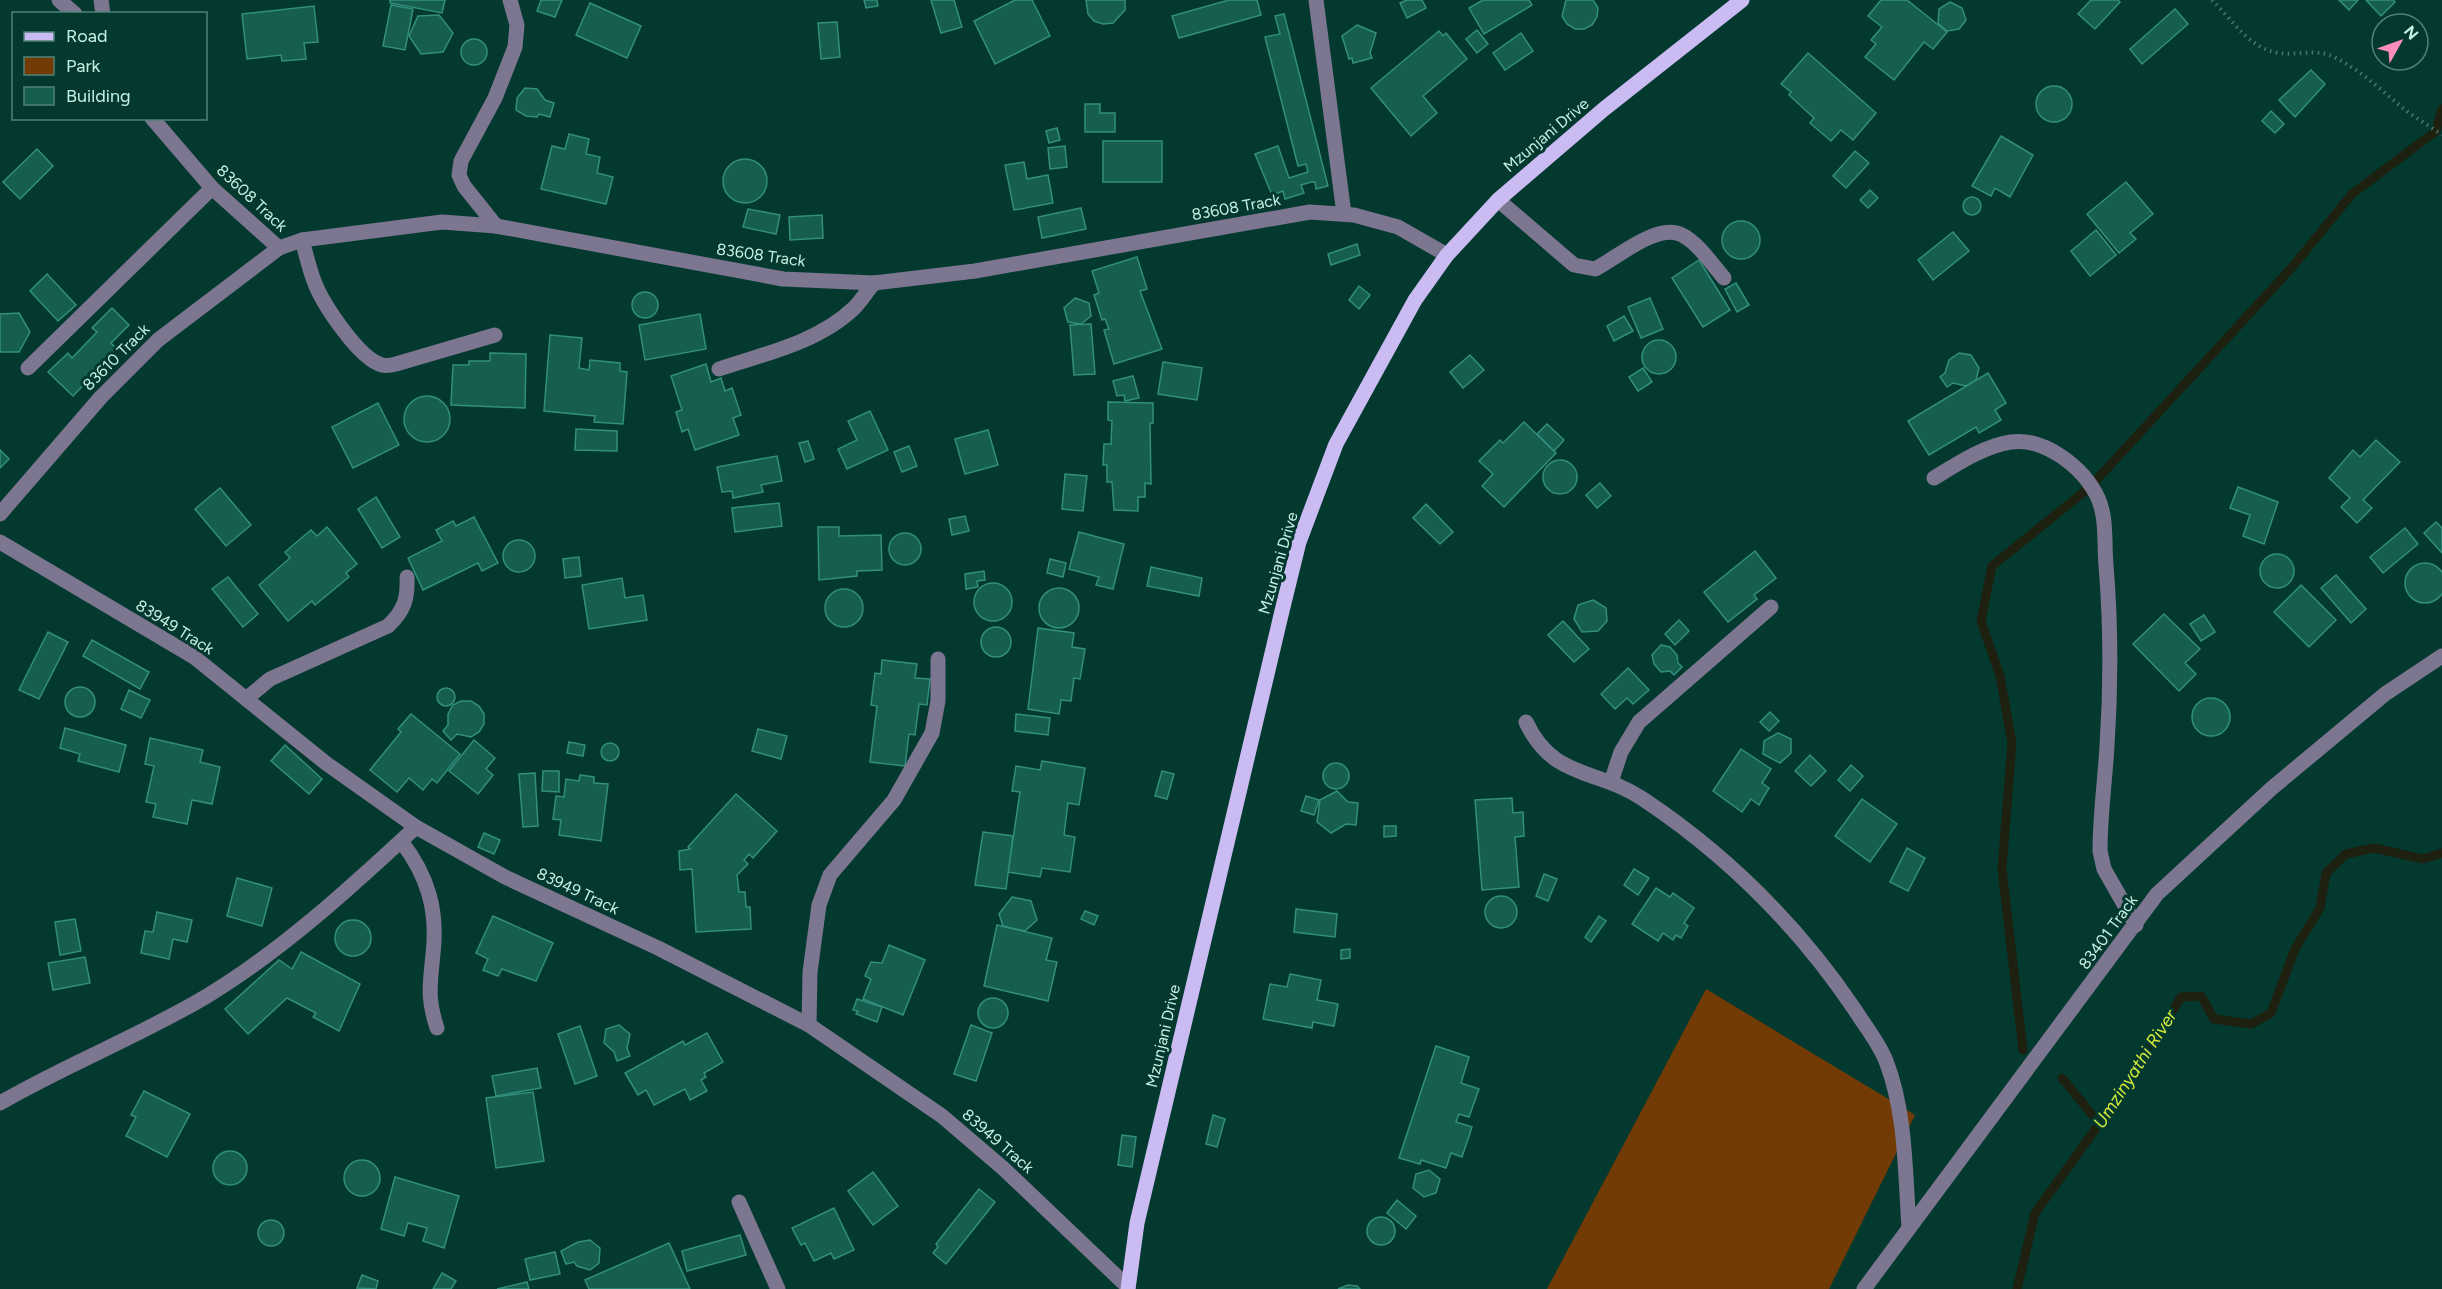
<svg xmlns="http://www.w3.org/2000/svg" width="2442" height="1289" viewBox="0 0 2442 1289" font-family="Figtree,sans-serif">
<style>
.green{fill:#723b06}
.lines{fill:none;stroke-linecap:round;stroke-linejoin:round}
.stream{stroke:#1e210f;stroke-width:9}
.building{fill:#155e50;stroke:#328f7b;stroke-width:1.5}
.path{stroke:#48796f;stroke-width:4;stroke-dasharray:1.5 4.5;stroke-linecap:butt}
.minor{stroke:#7d7691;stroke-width:15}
.major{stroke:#cabcf3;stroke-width:15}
.labels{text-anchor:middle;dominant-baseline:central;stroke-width:6;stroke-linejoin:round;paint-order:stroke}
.street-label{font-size:16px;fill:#c7f0e5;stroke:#03392f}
.water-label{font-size:18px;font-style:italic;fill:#d5ea3b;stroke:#03392f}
</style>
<rect width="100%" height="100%" fill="#03392f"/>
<!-- green -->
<polygon class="green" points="1706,989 1915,1115 1829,1289 1547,1289"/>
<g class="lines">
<!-- stream -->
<g class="stream">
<polyline points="2023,1050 2002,869 2012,743 2000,676 1981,621 1992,566 2090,487 2294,265 2352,194 2436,131 2442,109"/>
<polyline points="2062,1078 2099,1123"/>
<polyline points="2017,1289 2035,1213 2115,1102 2181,997 2201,996 2214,1019 2251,1024 2271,1013 2295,949 2320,908 2326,873 2346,854 2374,848 2423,859 2442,853"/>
</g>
</g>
<!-- building -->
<g class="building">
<polygon points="390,0 445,0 442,13 390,3"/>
<polygon points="541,0 562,0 555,17 537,11"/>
<polygon points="864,0 877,0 878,6 866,8"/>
<polygon points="931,0 954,0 962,27 941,33"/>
<polygon points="1015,0 1032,0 1050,36 995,64 974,21"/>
<polygon points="1086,0 1125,0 1125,10 1113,23 1103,24 1094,21 1088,14"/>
<polygon points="1229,0 1257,0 1261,15 1179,38 1172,16"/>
<polygon points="1407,0 1422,0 1426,8 1407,18 1400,3"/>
<polygon points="1483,0 1529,0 1532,5 1484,34 1469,8"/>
<polygon points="1566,0 1593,0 1598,8 1597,17 1592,25 1584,29 1575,29 1567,24 1562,16"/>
<polygon points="1881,0 1907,0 1947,32 1933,49 1924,42 1894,80 1865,57 1876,44 1871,40 1882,27 1868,16"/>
<polygon points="2091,0 2118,0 2120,2 2095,29 2078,14"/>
<polygon points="2339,0 2358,0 2349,10"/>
<polygon points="2366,0 2393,0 2395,2 2381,16"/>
<polygon points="1950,2 1962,8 1966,20 1959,29 1947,31 1938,23 1939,9"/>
<polygon points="590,3 641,26 627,58 576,35"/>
<polygon points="391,5 413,9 405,50 383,46"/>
<polygon points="314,6 318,42 304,43 306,59 282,61 281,55 247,59 242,14"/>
<polygon points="2175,9 2188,24 2142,64 2130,49"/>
<polygon points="1284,14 1328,186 1316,189 1315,182 1311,182 1301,185 1304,193 1285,199 1283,191 1272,195 1255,154 1278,146 1289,178 1308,172 1306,164 1298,166 1265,37 1280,34 1275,16"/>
<polygon points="439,15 453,33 443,52 421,54 409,36 418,16"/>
<polygon points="837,22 840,57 821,59 818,23"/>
<polygon points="1357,25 1376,33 1370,53 1372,58 1353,63 1352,58 1349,59 1342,36"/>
<polygon points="1477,30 1488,44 1477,53 1466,39"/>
<polygon points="1439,31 1443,36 1446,33 1467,59 1423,96 1437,113 1411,136 1371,88"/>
<polygon points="1521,33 1533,51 1505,70 1493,53"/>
<circle cx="474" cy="52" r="13"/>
<polygon points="1808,53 1876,113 1853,140 1841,130 1831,141 1810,123 1814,118 1789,95 1791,92 1781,84"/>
<polygon points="2311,70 2325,84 2295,117 2279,100"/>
<circle cx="2054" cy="104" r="18"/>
<polygon points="525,88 537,89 545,100 554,103 550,117 539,114 537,117 526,116 516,110 517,98"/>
<polygon points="1085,104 1100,104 1100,113 1115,113 1115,132 1085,132"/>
<polygon points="2271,111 2284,124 2275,133 2262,121"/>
<polygon points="1057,128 1060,140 1049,143 1046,131"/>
<polygon points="569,134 589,139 586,154 600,157 597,173 613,177 606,204 541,189 552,146 565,149"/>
<polygon points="2001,136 2033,155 2010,197 1995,188 1991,196 1972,186"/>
<rect x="1103" y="141" width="59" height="41"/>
<polygon points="1065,146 1067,167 1050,169 1048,148"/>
<polygon points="37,149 53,166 20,199 3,182"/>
<polygon points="1855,151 1869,163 1846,188 1833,176"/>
<circle cx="745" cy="181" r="22"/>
<polygon points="1024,162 1027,179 1048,175 1053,203 1014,210 1005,165"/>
<polygon points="2126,182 2153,214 2130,233 2136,239 2119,253 2087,214"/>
<polygon points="1870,190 1878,198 1868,208 1860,200"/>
<circle cx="1972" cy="206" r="9"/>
<polygon points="1081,208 1086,229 1042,238 1038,217"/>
<polygon points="748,209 780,215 776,234 743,227"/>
<polygon points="822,215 823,238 790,240 789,217"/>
<circle cx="1741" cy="240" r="19"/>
<polygon points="2096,230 2116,255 2090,276 2071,251"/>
<polygon points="1953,232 1969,251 1933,280 1918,260"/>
<polygon points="1357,244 1360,255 1331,265 1328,254"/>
<polygon points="1137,257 1147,289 1140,291 1162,349 1114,364 1104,330 1109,329 1105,319 1102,320 1094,295 1099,293 1092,271"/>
<polygon points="1699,260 1730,310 1703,327 1672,278"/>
<polygon points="47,274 76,305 58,321 30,291"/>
<polygon points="1736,283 1749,305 1737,312 1725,289"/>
<polygon points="1359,286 1370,295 1359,309 1349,300"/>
<circle cx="645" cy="305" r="13"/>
<polygon points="1075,298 1089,303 1091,316 1081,324 1068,322 1064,308"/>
<polygon points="1650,298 1663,329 1641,338 1628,307"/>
<polygon points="112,308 129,325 111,343 118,350 73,396 48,372 68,353 72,358 97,332 92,328"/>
<polygon points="19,313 30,332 19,352 0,352 0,314"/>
<polygon points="700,314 706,349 645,360 639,325"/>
<polygon points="1624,316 1633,331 1614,341 1607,326"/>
<polygon points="1091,324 1095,374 1074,375 1070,325"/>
<polygon points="550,335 582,338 579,368 589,370 590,360 620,363 620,371 627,372 623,424 594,422 595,416 544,411"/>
<circle cx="1659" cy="357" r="17"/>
<polygon points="490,353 526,354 525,408 451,405 453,365 469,365 469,361 490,361"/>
<polygon points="1959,353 1971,355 1979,368 1976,380 1966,386 1953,383 1947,387 1940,377 1945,373 1949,360"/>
<polygon points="1470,355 1484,370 1463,388 1450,372"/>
<polygon points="1163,362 1202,368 1197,400 1158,394"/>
<polygon points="706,364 711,382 721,378 725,391 732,388 741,415 733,418 739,435 695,450 688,429 682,432 676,412 682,410 671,376"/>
<polygon points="1643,368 1652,382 1638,391 1629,377"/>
<polygon points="1988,373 2006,403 1995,410 2001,420 1979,433 1976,427 1929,455 1908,421"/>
<polygon points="1133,376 1139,398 1125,401 1124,395 1117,396 1113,381"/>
<circle cx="427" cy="419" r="23"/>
<polygon points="1108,402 1153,403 1153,423 1150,423 1151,484 1145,483 1145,497 1138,497 1138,511 1114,510 1112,482 1107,482 1107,465 1103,465 1104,444 1111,444 1112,421 1108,420"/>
<polygon points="378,403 399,445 353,468 332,427"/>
<polygon points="870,411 888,450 847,469 838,449 857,440 848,421"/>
<polygon points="1524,422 1556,453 1504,507 1482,486 1493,474 1479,461 1500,440 1503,443"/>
<polygon points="1547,424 1564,440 1554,451 1537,434"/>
<polygon points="576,429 617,431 617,451 575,450"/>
<polygon points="988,430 998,465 965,474 955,439"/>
<polygon points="2376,440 2400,462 2363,500 2372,508 2357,523 2341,507 2350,498 2329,478 2353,450 2360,457"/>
<polygon points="808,441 814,459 805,462 799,443"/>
<polygon points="909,446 917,466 902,472 894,452"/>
<polygon points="0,450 9,459 0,468"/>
<polygon points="777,456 782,481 761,485 763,492 733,498 732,491 722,492 717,467"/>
<circle cx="1560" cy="477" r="17"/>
<polygon points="1065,474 1087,476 1083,511 1062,509"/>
<polygon points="1600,483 1611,496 1597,508 1586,495"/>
<polygon points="2238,487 2278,502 2264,544 2243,536 2250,515 2230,508"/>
<polygon points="220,488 251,525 226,546 195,509"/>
<polygon points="376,497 400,537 382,548 358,509"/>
<polygon points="779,503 782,526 735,532 732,508"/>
<polygon points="1426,504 1453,532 1440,544 1413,518"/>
<polygon points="965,516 969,531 952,535 949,519"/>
<polygon points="474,517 498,563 482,571 478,563 423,590 408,558 442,541 436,530 453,521 456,526"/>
<polygon points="2436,522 2442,528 2442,553 2424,533"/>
<polygon points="327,527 357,564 346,573 349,577 315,605 312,601 288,621 259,585 290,558 285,552 311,530 317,536"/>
<polygon points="818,527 839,527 839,536 881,535 882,570 857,571 857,576 819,580"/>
<polygon points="2405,528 2418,544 2383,573 2370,557"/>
<polygon points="1079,532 1124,544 1113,589 1096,585 1099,577 1069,569"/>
<circle cx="905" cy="549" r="16"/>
<circle cx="519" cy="556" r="16"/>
<polygon points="1755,551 1776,578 1754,595 1757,599 1728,622 1704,592"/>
<circle cx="2277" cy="571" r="17"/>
<polygon points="579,557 581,576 565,578 563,559"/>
<polygon points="1050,559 1066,563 1063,577 1047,573"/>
<circle cx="2425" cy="583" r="20"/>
<polygon points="1151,567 1202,578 1199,596 1147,586"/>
<polygon points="984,571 985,580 977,581 978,587 966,589 965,574"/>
<polygon points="2336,575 2366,609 2351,623 2321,588"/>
<polygon points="228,577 258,614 243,627 212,589"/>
<polygon points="622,578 625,598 643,595 647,620 589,629 582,585"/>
<circle cx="993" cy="602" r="19"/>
<polygon points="2301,585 2336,620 2309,647 2274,612"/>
<circle cx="1059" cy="608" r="20"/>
<circle cx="844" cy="608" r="19"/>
<polygon points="1593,600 1606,608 1607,621 1598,631 1582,632 1574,619 1578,605"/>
<polygon points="2164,614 2200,649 2185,663 2196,674 2179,691 2133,644"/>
<polygon points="2204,615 2215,632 2201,641 2190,624"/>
<polygon points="1679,620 1689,631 1675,645 1665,634"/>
<polygon points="1563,621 1589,649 1574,662 1548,635"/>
<circle cx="996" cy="642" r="15"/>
<polygon points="1038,628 1074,633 1072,647 1085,649 1080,679 1074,678 1071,701 1061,700 1059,714 1028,709"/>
<polygon points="48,632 68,642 39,699 19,690"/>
<polygon points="92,640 149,672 140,689 83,656"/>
<polygon points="1661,645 1670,647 1677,655 1678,663 1682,667 1674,675 1670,671 1661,672 1654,664 1652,655"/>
<polygon points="882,660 917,664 915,678 930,679 927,705 919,704 915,735 909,734 905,766 870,762 877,706 871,705 875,673 881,674"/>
<polygon points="1628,668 1649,690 1633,704 1627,698 1615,709 1601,694"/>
<circle cx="80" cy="702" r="15"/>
<circle cx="446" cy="697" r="9"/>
<polygon points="129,690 150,700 141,718 121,709"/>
<circle cx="2211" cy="717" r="19"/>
<polygon points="461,701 471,701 479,706 484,714 484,724 479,732 471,737 457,734 451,740 443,731 448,725 448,714 453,705"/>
<polygon points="1770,712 1779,721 1769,731 1760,722"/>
<polygon points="411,714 460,754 437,783 432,779 423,790 409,778 397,792 370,770 401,732 398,729"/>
<polygon points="1016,714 1050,718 1048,735 1015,731"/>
<polygon points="65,728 126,745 119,772 78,761 80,754 60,748"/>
<polygon points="758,729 787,736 781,759 752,751"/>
<polygon points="1778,733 1791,739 1791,753 1780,763 1763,754 1764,741"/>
<polygon points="150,738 203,750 200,762 220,767 212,804 192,800 187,824 153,817 156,804 146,802 154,766 145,764"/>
<polygon points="474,740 495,758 486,769 493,775 478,794 449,771"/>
<polygon points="569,742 585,745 583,756 567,753"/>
<circle cx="610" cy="752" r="9"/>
<polygon points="285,745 322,779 309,794 271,761"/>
<polygon points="1741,749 1771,769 1762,783 1769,788 1759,805 1751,799 1742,812 1713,791"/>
<polygon points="1810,755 1826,771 1811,786 1795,771"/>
<polygon points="1042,761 1085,768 1079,805 1068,803 1064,835 1075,837 1070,872 1042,868 1040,877 1008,872 1020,792 1012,791 1016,766 1040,770"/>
<circle cx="1336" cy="776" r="13"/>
<polygon points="1851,765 1863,776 1850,791 1838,780"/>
<polygon points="543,771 559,771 559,792 542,791"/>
<polygon points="1162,771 1174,774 1167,799 1155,796"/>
<polygon points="535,773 538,826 523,827 519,774"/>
<polygon points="580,775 594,777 594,783 608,784 601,841 559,835 561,820 553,819 556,796 564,797 566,779 579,781"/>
<polygon points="1337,791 1348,802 1358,803 1356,825 1346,824 1331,833 1317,822 1320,800"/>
<polygon points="736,794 777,831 753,858 749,854 744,860 748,864 737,875 739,892 745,892 746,907 750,907 751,929 696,932 692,869 680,870 679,851 690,849 688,847"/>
<polygon points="1306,796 1319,800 1314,815 1301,811"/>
<polygon points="1512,798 1513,813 1523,812 1524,836 1515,837 1519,887 1482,890 1475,800"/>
<polygon points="1862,799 1897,824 1870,862 1835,836"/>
<polygon points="1384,826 1396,826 1396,836 1384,837"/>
<polygon points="983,832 1013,836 1006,889 975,885"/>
<polygon points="484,833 500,840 494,854 478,847"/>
<polygon points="1907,848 1925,858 1908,891 1890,882"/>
<polygon points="1634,869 1649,878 1638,895 1624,885"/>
<polygon points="1544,874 1557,879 1548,901 1536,896"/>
<polygon points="237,878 272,888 262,926 227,916"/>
<polygon points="1656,888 1670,897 1673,893 1694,908 1684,923 1688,926 1681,938 1676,935 1673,940 1663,933 1658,941 1632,924"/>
<circle cx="1501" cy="912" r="16"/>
<polygon points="1012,897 1031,901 1037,920 1025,931 1003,926 999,914"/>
<polygon points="1296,909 1337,914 1335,937 1294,932"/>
<polygon points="1085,911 1098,916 1094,925 1081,919"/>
<polygon points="157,912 192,920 187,942 173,939 169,959 141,953 145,931 153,932"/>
<polygon points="493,916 553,943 536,981 502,969 498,976 483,970 488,959 476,953"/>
<polygon points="1599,916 1606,921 1591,942 1585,937"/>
<polygon points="75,919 81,951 60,955 55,922"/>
<circle cx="353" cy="938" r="18"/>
<polygon points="997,925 1052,938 1046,960 1057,962 1048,1001 984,986"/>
<polygon points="889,945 925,960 903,1015 863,999 871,979 865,976 871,962 882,963"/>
<polygon points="1350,949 1350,958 1341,959 1341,950"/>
<polygon points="301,952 360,984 339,1031 313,1017 316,1013 287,998 248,1034 225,1009 279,960 292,969"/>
<polygon points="85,957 90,983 53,990 48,963"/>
<polygon points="1290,974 1321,980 1317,1000 1338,1004 1334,1026 1313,1022 1312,1028 1263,1019 1270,984 1287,987"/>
<circle cx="993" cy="1013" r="15"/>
<polygon points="857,999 882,1007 877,1022 856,1014 858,1011 853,1010"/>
<polygon points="619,1025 630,1034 627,1048 630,1056 617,1061 614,1052 604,1043 606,1029"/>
<polygon points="971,1025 992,1033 976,1081 954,1074"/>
<polygon points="580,1026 597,1076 575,1084 558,1034"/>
<polygon points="707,1033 723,1062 704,1073 706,1077 701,1080 707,1091 690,1100 685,1089 654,1105 646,1090 638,1095 625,1073 683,1041 685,1045"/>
<polygon points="1436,1046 1469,1057 1461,1083 1479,1089 1469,1117 1459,1114 1456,1122 1472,1127 1462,1157 1451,1153 1446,1168 1421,1160 1420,1164 1399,1158"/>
<polygon points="537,1068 541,1088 496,1096 492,1076"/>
<polygon points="144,1091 190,1114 167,1157 126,1136 136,1117 131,1115"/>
<polygon points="533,1092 544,1161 496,1168 486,1098"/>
<polygon points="1213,1115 1225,1119 1217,1147 1206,1144"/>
<polygon points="1122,1135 1136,1137 1132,1167 1118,1165"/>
<circle cx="230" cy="1168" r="17"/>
<circle cx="362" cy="1178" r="18"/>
<polygon points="1429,1170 1440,1179 1436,1193 1424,1197 1413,1188 1416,1174"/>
<polygon points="873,1172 898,1206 873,1225 848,1191"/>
<polygon points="395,1177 459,1196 444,1248 423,1241 427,1228 408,1223 404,1236 381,1229"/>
<polygon points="979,1189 995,1202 946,1264 933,1253 938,1247 936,1244"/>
<polygon points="1397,1200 1416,1216 1406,1229 1387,1213"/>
<polygon points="834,1208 854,1250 834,1259 831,1253 814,1261 805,1243 801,1245 792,1228"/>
<circle cx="1381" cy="1231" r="14"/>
<circle cx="271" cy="1233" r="13"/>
<polygon points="740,1235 746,1255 687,1271 682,1251"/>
<polygon points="590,1240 600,1248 599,1263 590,1270 577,1266 574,1262 566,1264 561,1251 578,1242"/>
<polygon points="669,1243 690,1289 589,1289 585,1280"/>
<polygon points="555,1252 560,1274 530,1280 525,1259"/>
<polygon points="442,1273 456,1281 451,1289 433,1289"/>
<polygon points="362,1275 378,1281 376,1289 357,1288"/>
<polygon points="527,1282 529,1289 497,1289"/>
<polygon points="1348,1285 1357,1286 1360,1289 1338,1289"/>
</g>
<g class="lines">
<!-- path -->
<path class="path" d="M 2212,0 C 2232,19 2249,49 2279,53 C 2298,56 2315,48 2334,57 C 2361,70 2384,93 2408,112 C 2419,120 2431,127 2442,135"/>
<!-- minor -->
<g class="minor">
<polyline points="59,0 75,14"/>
<polyline points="101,0 103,14"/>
<polyline points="1316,0 1344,214"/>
<polyline points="152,118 212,188 279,248"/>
<path d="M 1498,200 L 1574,265 L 1595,269 C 1617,258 1658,222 1682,235 C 1698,243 1712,264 1724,278"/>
<polyline points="496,226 464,186 459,175 461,161 495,98 515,47 517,25 510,0"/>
<path d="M 302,240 C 306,254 309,268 314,281 C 322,303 359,359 382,365 C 386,366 392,365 396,364 L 495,335"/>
<polyline points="28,368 212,188"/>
<path d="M 719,369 C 764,354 819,342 854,308 C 861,301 867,291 874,283"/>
<path d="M 1934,478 C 1957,464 1984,446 2011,442 C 2045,437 2084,468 2098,498 C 2107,518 2104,543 2106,565 C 2111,626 2111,686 2107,746 C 2105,781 2100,815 2100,851 L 2104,869 L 2136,925"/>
<polyline points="0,514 101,397 158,340 279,248 302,240 442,222 496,226 783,279 874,283 975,271 1310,212 1354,215 1398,227 1447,255"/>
<polyline points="0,542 194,657 327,764 416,827 505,877 658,948 809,1025 942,1116 1004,1169 1128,1287"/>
<path d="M 246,699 L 270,679 L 388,626 C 404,611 408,599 407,577"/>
<path d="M 1526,722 C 1553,780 1597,768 1643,799 C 1727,855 1799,927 1855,1010 C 1865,1026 1879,1043 1886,1061 C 1906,1112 1905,1172 1909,1227"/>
<polyline points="1611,782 1621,752 1639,722 1771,607"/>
<path d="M 401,841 C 428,876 438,910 433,954 C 430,985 427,998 437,1028"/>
<polyline points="809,1025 810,972 819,905 830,875 894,800 932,733 938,701 938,659"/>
<path d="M 0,1103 C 67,1064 140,1036 207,996 C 283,950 351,887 416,827"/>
<polyline points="739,1202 778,1289"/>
<polyline points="1864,1289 2157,894 2272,788 2385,694 2442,656"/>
</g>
<!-- major -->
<polyline class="major" points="1128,1289 1137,1223 1282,611 1299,542 1336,444 1415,300 1447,255 1498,200 1604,109 1742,0"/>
</g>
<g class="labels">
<!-- street labels -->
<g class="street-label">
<text transform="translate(1546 135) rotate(-40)">Mzunjani Drive</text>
<text transform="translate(252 198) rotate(43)">83608 Track</text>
<text transform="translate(1236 207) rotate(-10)">83608 Track</text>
<text transform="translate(761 255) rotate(8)">83608 Track</text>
<text transform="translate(116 357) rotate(-45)">83610 Track</text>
<text transform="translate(1278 563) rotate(-74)">Mzunjani Drive</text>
<text transform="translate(175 627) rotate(32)">83949 Track</text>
<text transform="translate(578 891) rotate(25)">83949 Track</text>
<text transform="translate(2108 932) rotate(-54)">83401 Track</text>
<text transform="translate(1163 1036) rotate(-77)">Mzunjani Drive</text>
<text transform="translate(998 1141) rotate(41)">83949 Track</text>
</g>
<!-- water labels -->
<g class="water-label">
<text transform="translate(2135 1069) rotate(-57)">Umzinyathi River</text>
</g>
</g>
<!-- legend -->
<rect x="12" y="12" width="195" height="108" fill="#03392f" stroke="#518278" stroke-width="1.5"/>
<rect x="24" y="32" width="30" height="9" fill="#cabcf3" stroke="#518278" stroke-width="1.5"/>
<text x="66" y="42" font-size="18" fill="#c7f0e5">Road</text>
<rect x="24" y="57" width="30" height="18" fill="#723b06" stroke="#518278" stroke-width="1.5"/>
<text x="66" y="72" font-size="18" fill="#c7f0e5">Park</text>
<rect x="24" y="87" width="30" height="18" fill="#155e50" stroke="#518278" stroke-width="1.5"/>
<text x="66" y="102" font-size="18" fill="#c7f0e5">Building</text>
<!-- north arrow -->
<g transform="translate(2400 42) rotate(50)"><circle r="28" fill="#03392f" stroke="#518278" stroke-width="1.5"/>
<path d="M0-4.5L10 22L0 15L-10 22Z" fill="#ff8eba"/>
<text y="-9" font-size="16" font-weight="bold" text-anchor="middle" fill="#c7f0e5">N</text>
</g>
</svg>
